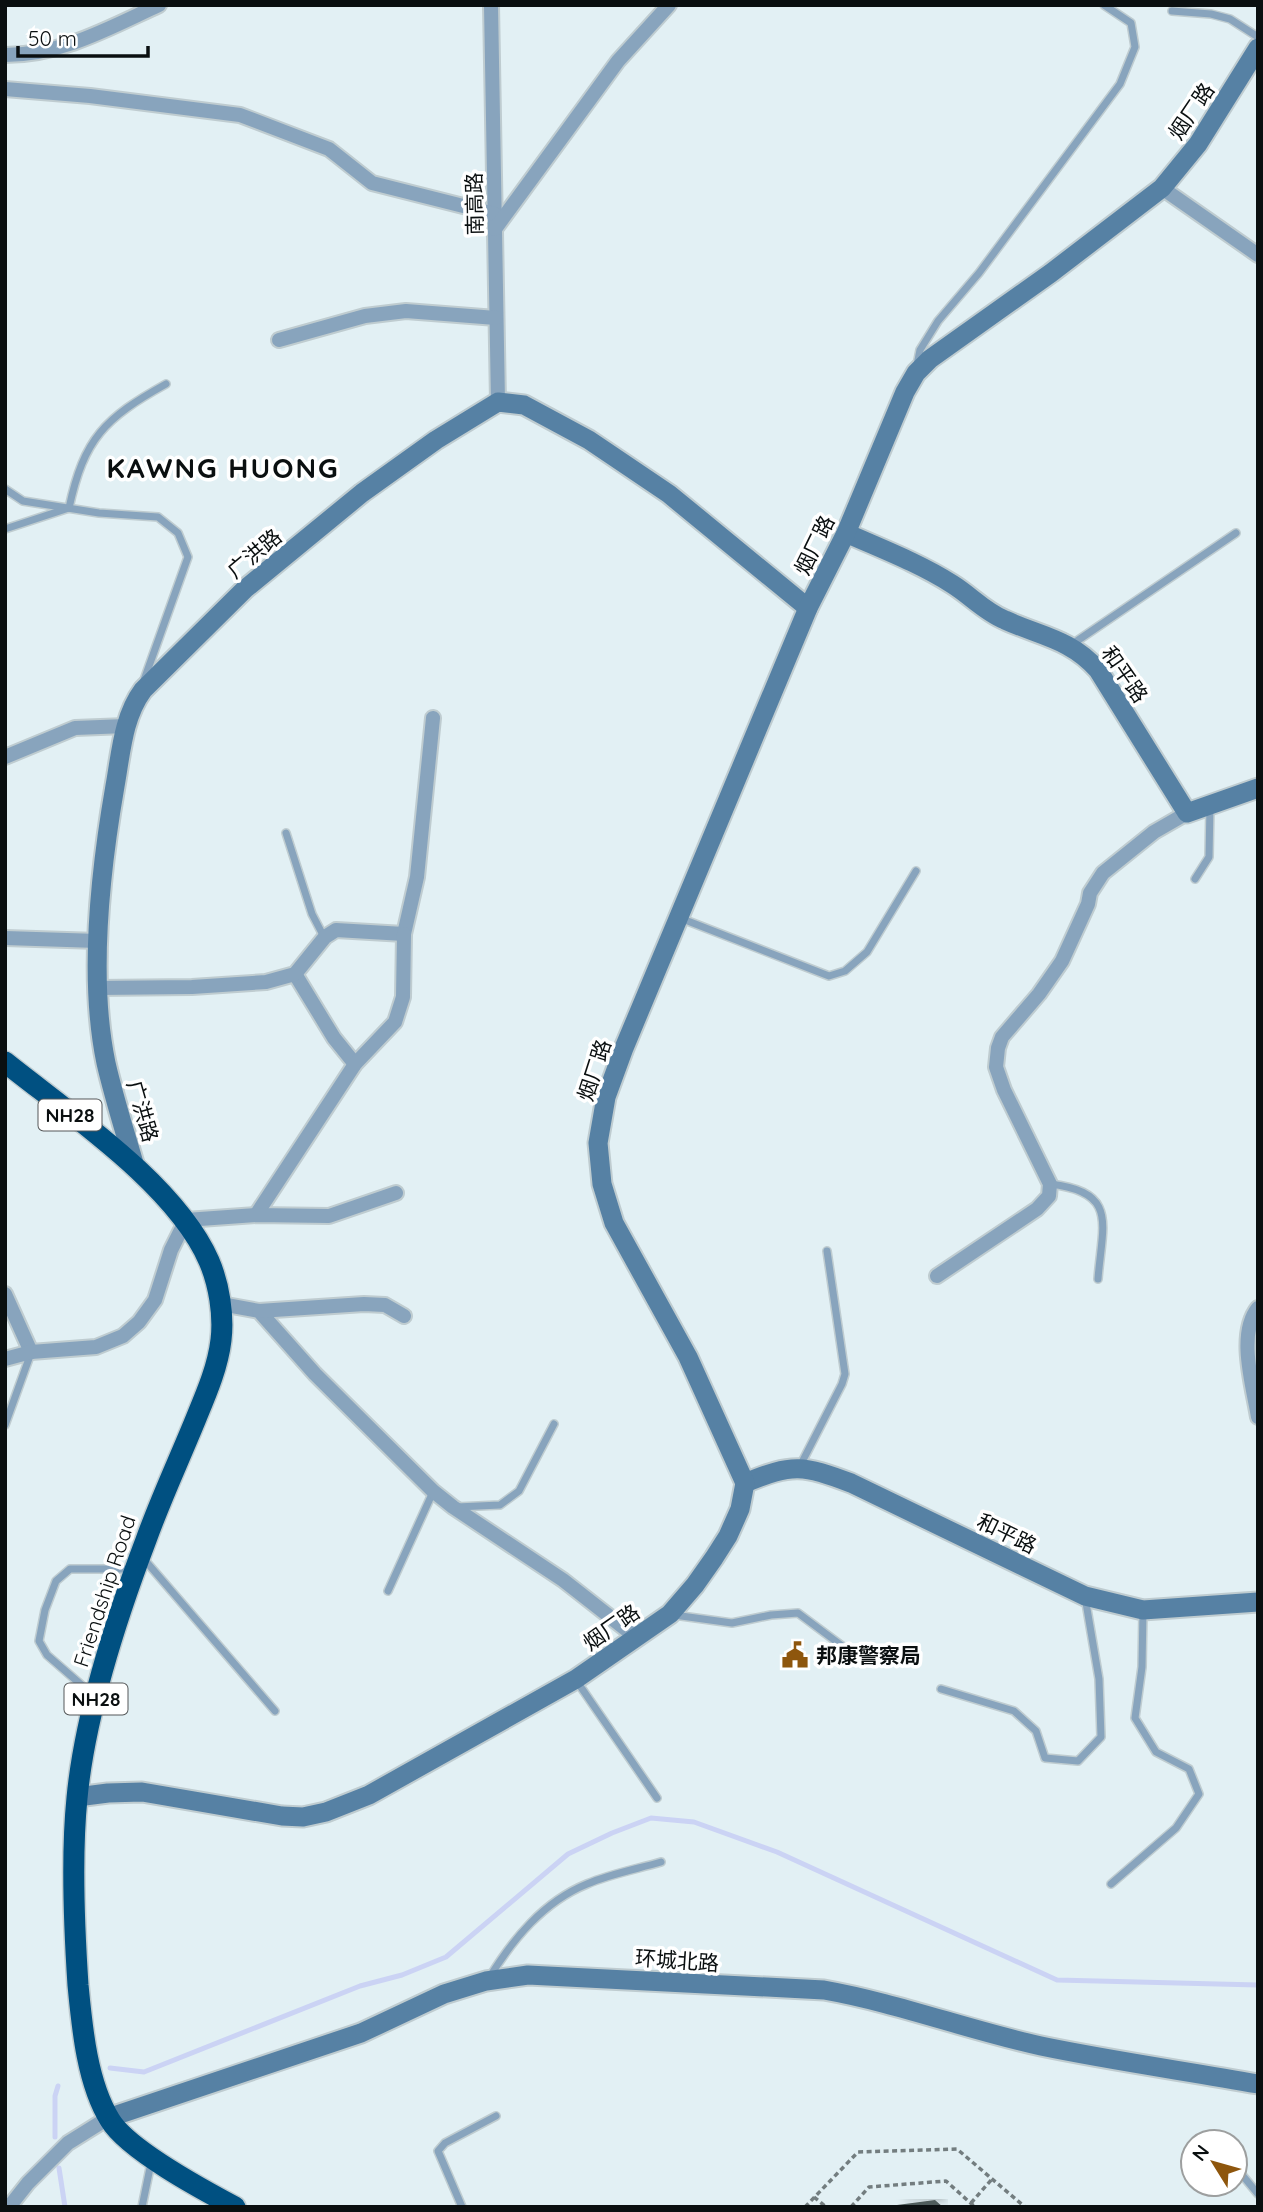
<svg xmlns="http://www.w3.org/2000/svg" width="1263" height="2212" viewBox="0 0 1263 2212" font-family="Quicksand,'Noto Sans SC',sans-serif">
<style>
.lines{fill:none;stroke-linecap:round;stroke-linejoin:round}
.stream{stroke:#cbd3f4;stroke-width:5}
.building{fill:#505d5b;filter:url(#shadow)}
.lane-casing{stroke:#bfccd0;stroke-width:10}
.street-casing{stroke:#bfccd0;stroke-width:18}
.secondary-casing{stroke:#bfccd0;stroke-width:23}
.highway-casing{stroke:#bfccd0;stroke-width:24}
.path{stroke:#737d7f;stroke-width:3.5;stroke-dasharray:5 3.5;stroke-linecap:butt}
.lane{stroke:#88a4bd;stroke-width:7}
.street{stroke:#88a4bd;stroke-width:14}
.secondary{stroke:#5681a4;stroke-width:19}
.highway{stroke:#005081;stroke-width:21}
.labels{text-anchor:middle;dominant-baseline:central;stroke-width:7;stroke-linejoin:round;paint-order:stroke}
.shield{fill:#fff;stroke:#545758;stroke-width:2}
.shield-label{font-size:19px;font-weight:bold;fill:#0a0f10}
.street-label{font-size:21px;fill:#0a0f10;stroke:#fff}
.poi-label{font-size:21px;font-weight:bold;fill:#0a0f10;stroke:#fff;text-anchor:start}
.district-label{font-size:28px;font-weight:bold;letter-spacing:2px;fill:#0a0f10;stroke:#fff}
</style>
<defs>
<filter id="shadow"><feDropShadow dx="6" dy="-6" stdDeviation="3.5" flood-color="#0004"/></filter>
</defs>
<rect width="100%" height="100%" fill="#e2f0f4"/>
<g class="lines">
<!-- stream -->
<g class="stream">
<polyline points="110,2068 144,2072 360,1986 402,1975 446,1957 568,1854 612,1833 651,1818 694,1822 777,1852 1057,1980 1258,1985"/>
<polyline points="55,2137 55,2096 58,2086"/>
<polyline points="59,2168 65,2207"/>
</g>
</g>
<!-- building -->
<polygon class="building" points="935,2200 943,2207 897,2207 897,2205"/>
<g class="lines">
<!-- lane casing -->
<g class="lane-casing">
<g id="lane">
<polyline points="1172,11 1211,14 1230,19 1258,37"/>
<polyline points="917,365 920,350 938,321 979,273 1120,84 1135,47 1131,23 1104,5"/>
<polyline points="5,489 23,501 99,513 158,517 178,533 188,557 144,680"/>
<path d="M 5,529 L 69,508 C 84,438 105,418 166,384"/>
<polyline points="1071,645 1236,533"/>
<polyline points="286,833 312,914 324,937"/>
<polyline points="1195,879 1209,857 1210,806"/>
<polyline points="680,918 829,976 845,971 867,952 916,871"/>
<path d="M 1050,1184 C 1119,1192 1102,1225 1098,1279"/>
<polyline points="5,1425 31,1353"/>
<polyline points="800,1466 842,1384 845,1374 827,1251"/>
<polyline points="457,1507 500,1505 519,1491 554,1424"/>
<polyline points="143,1558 275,1711"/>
<polyline points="388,1591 433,1492"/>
<polyline points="674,1615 732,1623 771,1615 798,1613 865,1663"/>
<polyline points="576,1680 657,1798"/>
<polyline points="941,1689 1014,1711 1036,1731 1045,1758 1078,1761 1101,1737 1099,1679 1085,1597"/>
<polyline points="93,1695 47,1655 39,1641 45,1610 56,1581 70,1569 131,1569"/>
<polyline points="1111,1884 1176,1828 1199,1794 1189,1769 1156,1752 1135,1718 1142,1667 1143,1611"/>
<path d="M 489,1978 C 513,1939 543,1902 587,1884 C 610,1874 637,1869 661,1862"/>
<polyline points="1243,2176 1258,2194"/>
<polyline points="142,2207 151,2163"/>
<polyline points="462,2207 438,2151 445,2143 496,2116"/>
</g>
</g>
<!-- street casing -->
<g class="street-casing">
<g id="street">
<polyline points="491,5 498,402"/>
<path d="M 5,55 C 62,55 109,28 159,5"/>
<polyline points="5,89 90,96 240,115 329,149 372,183 495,214"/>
<polyline points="1162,188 1258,255"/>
<polyline points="495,229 618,61 669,5"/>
<polyline points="279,340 365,316 406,311 496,318"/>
<polyline points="5,757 75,728 126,726"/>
<polyline points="5,938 98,941"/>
<polyline points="295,974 334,1038 355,1064"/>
<polyline points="97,988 192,987 266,982 295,974 325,937 336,930 404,934 417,877 433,718"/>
<polyline points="256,1215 355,1064 395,1022 403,997 404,934"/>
<polyline points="937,1276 1037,1209 1049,1196 1050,1184 1004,1090 996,1067 998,1048 1002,1037 1039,994 1062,961 1088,904 1090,893 1103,873 1154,832 1187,813"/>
<polyline points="5,1294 31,1352"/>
<polyline points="221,1304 259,1311 315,1374 433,1491 453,1507 563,1580 637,1638"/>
<path d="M 1258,1308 C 1237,1334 1253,1386 1258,1417"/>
<polyline points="259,1311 364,1304 385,1305 404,1316"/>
<polyline points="5,1359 31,1352 96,1347 123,1336 139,1322 155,1300 171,1250 186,1220 256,1215 329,1216 396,1193"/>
<polyline points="9,2207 28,2183 68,2143 108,2118"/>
</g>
</g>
<!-- secondary casing -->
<g class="secondary-casing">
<g id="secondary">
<path d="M 846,533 C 882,549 919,563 952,584 C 970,595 985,612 1005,620 C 1040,636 1071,639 1098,670 L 1187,813 L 1258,788"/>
<path d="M 135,1167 C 125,1132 114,1098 106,1063 C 88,977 100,872 115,786 C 121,753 123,717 143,690 L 245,589 L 362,493 L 436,440 L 498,402 L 524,405 L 589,440 L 669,494 L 808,608"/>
<path d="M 745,1483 C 793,1463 803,1465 851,1483 L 1085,1596 L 1143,1610 L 1258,1602"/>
<polyline points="77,1797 108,1793 142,1792 282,1816 303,1817 326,1812 369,1795 576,1679 670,1614 695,1585 714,1558 728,1536 740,1509 745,1483 688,1357 614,1223 602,1184 598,1143 606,1097 624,1048 808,608 846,533 905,392 916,373 930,359 1051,273 1162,188 1198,144 1258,48"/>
<path d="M 108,2118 L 361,2033 L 444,1994 L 486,1981 L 528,1975 L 824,1990 C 897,2003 968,2030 1041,2046 C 1113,2061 1186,2071 1258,2084"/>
</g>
</g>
<!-- highway casing -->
<g class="highway-casing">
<path id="highway" d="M 5,1062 C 70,1114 176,1185 209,1261 C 219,1284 224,1315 221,1340 C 218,1366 207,1392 197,1416 C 180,1458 161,1498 146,1540 C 116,1619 85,1713 77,1798 C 71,1857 74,1925 78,1985 C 82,2027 87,2083 110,2120 C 128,2150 203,2190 235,2207"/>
</g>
<!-- path -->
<g class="path">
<polyline points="814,2197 826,2207"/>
<polyline points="971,2203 992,2179"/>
<polyline points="805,2207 858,2152 957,2149 1025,2207"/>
<polyline points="851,2207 869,2187 946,2181 975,2207"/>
</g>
<!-- lane -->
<use href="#lane" class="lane"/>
<!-- street -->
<use href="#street" class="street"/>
<!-- secondary -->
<use href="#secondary" class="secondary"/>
<!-- highway -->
<use href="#highway" class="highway"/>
</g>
<!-- icons -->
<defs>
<g id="civic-bare" transform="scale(2.1)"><path d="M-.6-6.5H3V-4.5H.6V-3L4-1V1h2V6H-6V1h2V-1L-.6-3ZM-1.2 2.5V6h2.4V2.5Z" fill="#8e560d" stroke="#fff" stroke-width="2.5" paint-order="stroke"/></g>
</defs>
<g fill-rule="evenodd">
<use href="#civic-bare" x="795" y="1655"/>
</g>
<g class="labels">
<!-- shield labels -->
<g class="shield">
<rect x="38.5" y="1099.5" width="63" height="31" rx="5"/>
<rect x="64.5" y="1683.5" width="63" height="31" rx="5"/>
</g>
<g class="shield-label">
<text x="70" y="1115">NH28</text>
<text x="96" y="1699">NH28</text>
</g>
<!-- street labels -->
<g class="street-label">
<text transform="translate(1191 111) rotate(-56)">烟厂路</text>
<text transform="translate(474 204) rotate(-91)">南高路</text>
<text transform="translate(814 545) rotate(-64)">烟厂路</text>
<text transform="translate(254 553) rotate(-40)">广洪路</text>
<text transform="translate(1125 674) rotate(55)">和平路</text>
<text transform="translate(594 1070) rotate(-72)">烟厂路</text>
<text transform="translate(143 1111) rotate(74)">广洪路</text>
<text transform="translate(1007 1533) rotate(26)">和平路</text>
<text transform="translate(104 1591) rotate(-72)">Friendship Road</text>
<text transform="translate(611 1627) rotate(-35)">烟厂路</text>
<text transform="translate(677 1960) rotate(4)">环城北路</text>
</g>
<!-- poi labels -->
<g class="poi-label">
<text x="816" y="1655">邦康警察局</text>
</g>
<!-- district labels -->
<g class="district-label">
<text x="223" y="467">KAWNG HUONG</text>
</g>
</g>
<!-- border -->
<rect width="1263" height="2212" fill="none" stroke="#0a0f10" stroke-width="14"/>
<!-- north arrow -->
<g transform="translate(1214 2163) rotate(307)"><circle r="33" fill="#ffffff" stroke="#9d9f9f" stroke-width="2"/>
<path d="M0-5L12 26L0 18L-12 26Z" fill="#8e560d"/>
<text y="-10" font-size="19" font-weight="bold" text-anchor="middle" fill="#0a0f10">N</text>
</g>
<!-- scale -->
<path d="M18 46v10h130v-10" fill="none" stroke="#0a0f10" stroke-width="3.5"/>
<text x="28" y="46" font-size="21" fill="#0a0f10" stroke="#ffffff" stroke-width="5" paint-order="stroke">50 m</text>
</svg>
